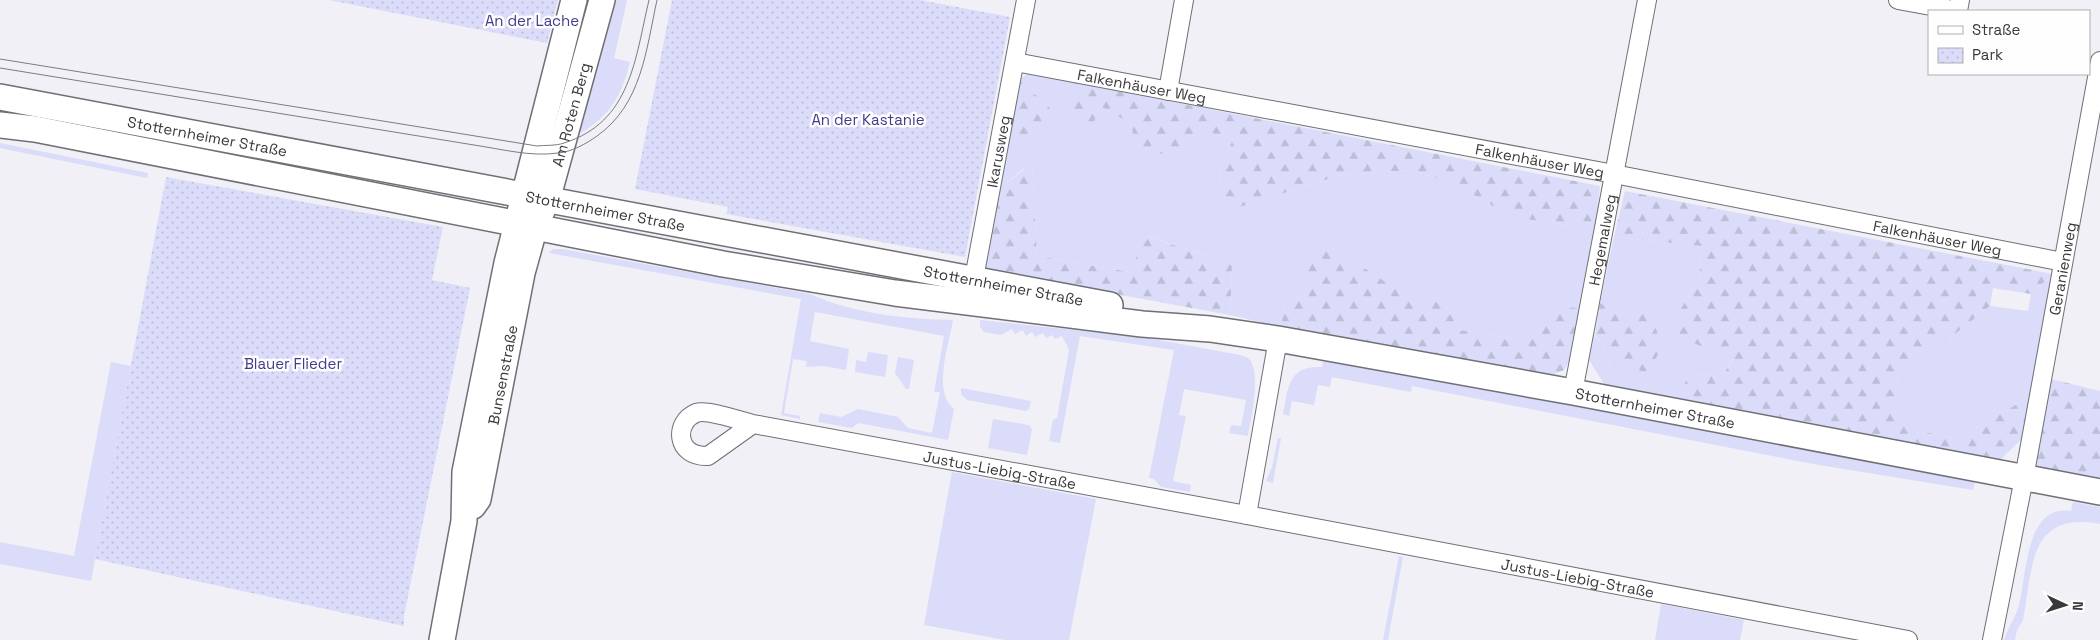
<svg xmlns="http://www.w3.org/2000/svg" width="2100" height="640" viewBox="0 0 2100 640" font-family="'Space Grotesk',sans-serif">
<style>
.grass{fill:#dadcfa}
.forest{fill:url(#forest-firs)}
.park{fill:url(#park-dots)}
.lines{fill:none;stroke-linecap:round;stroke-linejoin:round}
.minor-casing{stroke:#6f6f75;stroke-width:20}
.secondary-casing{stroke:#6f6f75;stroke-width:28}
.minor{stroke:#fff;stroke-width:18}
.secondary{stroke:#fff;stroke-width:25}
.tram{stroke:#7c7c80;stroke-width:1}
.labels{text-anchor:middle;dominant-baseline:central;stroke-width:5;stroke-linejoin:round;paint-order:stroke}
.park-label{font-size:15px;fill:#403b8d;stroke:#fefefe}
.street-label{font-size:15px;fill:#39393c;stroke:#fefefe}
</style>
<defs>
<pattern id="forest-firs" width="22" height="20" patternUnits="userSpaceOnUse" patternTransform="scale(1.25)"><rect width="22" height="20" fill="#dadcfa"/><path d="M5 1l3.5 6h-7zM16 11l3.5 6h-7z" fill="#bcbed7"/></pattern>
<pattern id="park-dots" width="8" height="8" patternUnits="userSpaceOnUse" patternTransform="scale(1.25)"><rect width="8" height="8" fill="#dadcfa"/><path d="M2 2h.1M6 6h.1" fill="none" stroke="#bcbed7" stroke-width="1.8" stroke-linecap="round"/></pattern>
</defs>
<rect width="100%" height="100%" fill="#f0f0f6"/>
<!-- grass -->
<g class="grass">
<path d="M 616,0 L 627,0 L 614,58 L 630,62 C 621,99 607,120 573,137 L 607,16 L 612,17 Z"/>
<polygon points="1027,74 1067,81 1073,113 1089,134 1100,106 1132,124 1208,132 1233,139 1219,172 1227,211 1341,175 1412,170 1457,185 1512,217 1596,229 1581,309 1561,307 1529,341 1460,330 1444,303 1413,301 1329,245 1310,294 1285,301 1281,327 1230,315 1232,265 1148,236 1129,272 1037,256 1032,162 1007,182 1000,185 1019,80"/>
<polygon points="0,143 148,173 147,178 0,148"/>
<polygon points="1614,237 1702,246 1699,279 1672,323 1733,358 1723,375 1690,374 1674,401 1608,390 1589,360 1594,335 1604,346 1609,363 1623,311 1610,309 1600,303"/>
<path d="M 553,249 L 562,249 L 810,294 C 855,314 904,319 953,320 C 949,344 932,392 954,409 L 948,440 L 858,423 L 852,428 L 818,422 L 820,413 L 841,417 L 858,409 L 898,417 L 908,428 L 932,433 L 940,392 L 934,392 L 944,336 L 815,312 L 810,341 L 849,349 L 846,370 L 824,366 L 806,367 L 807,361 L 793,359 L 784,413 L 800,416 L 800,419 L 781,415 L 801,299 L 549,253 Z"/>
<polygon points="2053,274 2031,396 1957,439 1906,428 1899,411 1897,374 1919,349 1950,338 1990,306 2028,311 2031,294"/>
<path d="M 980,320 L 1148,338 L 1240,355 C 1243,356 1246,357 1248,358 C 1262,369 1251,420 1248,436 L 1229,433 L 1231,425 L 1241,426 L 1246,400 L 1184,389 L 1179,415 L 1186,416 L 1173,481 L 1191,485 L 1190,492 L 1161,487 L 1154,479 L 1149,478 L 1174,350 L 1080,336 L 1060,443 L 1049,441 L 1053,420 L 1057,418 L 1069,350 L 1062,336 L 1055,339 L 1052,335 L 1046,338 L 1043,333 L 1035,337 L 1032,332 L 1026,336 L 1023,330 L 1015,334 L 1012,329 L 1001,335 L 984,332 L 980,327 Z"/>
<polygon points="868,352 888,355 885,377 855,372 856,360 866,362"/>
<polygon points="898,357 914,360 909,389 906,389 895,373"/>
<path d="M 1323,361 L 1422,375 L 1850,455 L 1883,464 L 1975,481 L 1973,490 L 1813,464 L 1412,386 L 1411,392 L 1332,377 L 1330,387 L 1318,385 L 1314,405 L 1292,401 L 1289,416 L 1283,414 C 1288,388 1288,365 1322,367 Z"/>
<polygon points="111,362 131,366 91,581 0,564 0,542 74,556"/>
<polygon points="961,388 1031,401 1029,409 1026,411 967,400 961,394"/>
<polygon points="993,419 1029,425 1032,429 1027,455 988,448"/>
<polygon points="1278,438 1281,438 1273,483 1266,481 1272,467"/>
<polygon points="952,472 1096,499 1069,640 1005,640 924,625"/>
<path d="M 2073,502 L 2100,507 L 2100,524 C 2028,511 2033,568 2023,620 L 2017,630 L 2015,640 L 2004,640 C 2008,627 2016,617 2019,605 C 2027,575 2025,504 2071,511 Z"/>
<polygon points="1399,556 1403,557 1388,640 1383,640"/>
<polygon points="1661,604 1744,620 1740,640 1655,640"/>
</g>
<!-- forest -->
<g class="forest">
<polygon points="1019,80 1050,108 1030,138 1008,140"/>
<polygon points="1067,81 1600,186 1596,229 1512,217 1457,185 1412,170 1341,175 1227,211 1219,172 1233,139 1208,132 1173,157 1134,146 1132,124 1100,106 1089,135 1073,113"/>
<path d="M 1032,161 L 1037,256 L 1129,272 L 1147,236 L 1232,265 L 1230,315 L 984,270 L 1000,185 C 1013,180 1022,171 1032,161 Z"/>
<polygon points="1625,191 2053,274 2031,294 1993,288 1990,306 1950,338 1919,349 1897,374 1899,411 1906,428 1957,439 2031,396 2021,440 2000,460 1674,401 1690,374 1723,375 1733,359 1671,334 1672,323 1699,279 1702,246 1614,237"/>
<polygon points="1329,245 1413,300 1444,303 1460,330 1529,341 1561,306 1581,309 1571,359 1564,370 1547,377 1281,327 1285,301 1310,294 1303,258"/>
<polygon points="1600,303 1610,309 1652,315 1661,346 1650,373 1609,363 1604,346 1595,335"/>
<polygon points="2051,379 2100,391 2100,478 2034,467"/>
</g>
<!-- park -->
<g class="park">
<polygon points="329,0 558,0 547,43"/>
<polygon points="672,0 920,0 1010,17 965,257 726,214 728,207 635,189"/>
<polygon points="166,177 443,227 432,280 470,288 404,616 404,626 95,559"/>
</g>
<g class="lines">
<!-- minor casing -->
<g class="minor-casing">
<g id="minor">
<polyline points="1898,0 1958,11 1960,0"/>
<path id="s1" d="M 1015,62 L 1614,174 L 2063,262"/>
<polyline points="1168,91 1184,0"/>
<path id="s2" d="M 972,289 L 1026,0"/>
<path id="s3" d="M 1573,392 L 1647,0"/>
<path id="s4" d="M 753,424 L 708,456 C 675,457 674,422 696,413 C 707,409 741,421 753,424 L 1247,515 L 1908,640"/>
<polyline points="1247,515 1278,339"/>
<path id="s5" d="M 1992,640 L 2024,478 L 2100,61"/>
</g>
</g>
<!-- secondary casing -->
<g class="secondary-casing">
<g id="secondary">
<path id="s6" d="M 0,97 L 1110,305"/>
<path id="s7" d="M 0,125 L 35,129 L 723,264 L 895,293 L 1142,324 L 1210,329 L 1278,339 L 1573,392 L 2100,492"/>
<path id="s8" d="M 473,506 L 478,499 L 522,273 L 535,226 L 547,200 L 602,0"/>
<polyline points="442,640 464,521 465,472 507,263 574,0"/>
</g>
</g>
<!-- minor -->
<use href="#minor" class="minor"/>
<!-- secondary -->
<use href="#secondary" class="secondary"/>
<!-- tram -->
<g class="tram">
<path d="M 0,59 L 537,146 C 545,145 556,146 564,143 C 631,122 635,59 649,0"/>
<path d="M 0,68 L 474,145 C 501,149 531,157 558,153 C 571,152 586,144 597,136 C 642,104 646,50 657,0"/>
</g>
</g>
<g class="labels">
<!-- park labels -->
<g class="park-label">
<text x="532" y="20">An der Lache</text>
<text x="868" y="119">An der Kastanie</text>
<text x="293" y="363">Blauer Flieder</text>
</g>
<!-- street labels -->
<g class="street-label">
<text stroke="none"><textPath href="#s1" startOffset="129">Falkenhäuser Weg</textPath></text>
<text stroke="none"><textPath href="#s8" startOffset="405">Am Roten Berg</textPath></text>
<text stroke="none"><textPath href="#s6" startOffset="211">Stotternheimer Straße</textPath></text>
<text stroke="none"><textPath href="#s2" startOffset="140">Ikarusweg</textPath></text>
<text stroke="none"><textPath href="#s1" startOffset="534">Falkenhäuser Weg</textPath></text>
<text stroke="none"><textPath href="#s6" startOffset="616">Stotternheimer Straße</textPath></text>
<text stroke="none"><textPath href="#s1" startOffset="939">Falkenhäuser Weg</textPath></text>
<text stroke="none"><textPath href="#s3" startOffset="155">Hegemalweg</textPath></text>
<text stroke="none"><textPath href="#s5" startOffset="378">Geranienweg</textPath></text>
<text stroke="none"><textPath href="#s6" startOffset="1021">Stotternheimer Straße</textPath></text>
<text stroke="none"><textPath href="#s8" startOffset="135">Bunsenstraße</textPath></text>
<text stroke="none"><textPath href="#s7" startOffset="1680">Stotternheimer Straße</textPath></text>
<text stroke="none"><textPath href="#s4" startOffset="431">Justus-Liebig-Straße</textPath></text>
<text stroke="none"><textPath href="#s4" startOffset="1019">Justus-Liebig-Straße</textPath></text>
</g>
</g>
<!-- legend -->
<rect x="1928" y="10" width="162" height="65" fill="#fefefe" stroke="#afafb0"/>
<rect x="1938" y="26" width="25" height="8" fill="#ffffff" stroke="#afafb0"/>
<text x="1972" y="35" font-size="15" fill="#39393c">Straße</text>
<rect x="1938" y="48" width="25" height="15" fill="url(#park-dots)" stroke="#afafb0"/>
<text x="1972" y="60" font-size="15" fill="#39393c">Park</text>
<!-- north arrow -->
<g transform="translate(2065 605) rotate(94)" stroke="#fefefe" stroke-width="4" paint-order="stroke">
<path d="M0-4L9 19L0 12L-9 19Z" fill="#39393c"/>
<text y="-8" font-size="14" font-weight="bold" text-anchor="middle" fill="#39393c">N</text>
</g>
</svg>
